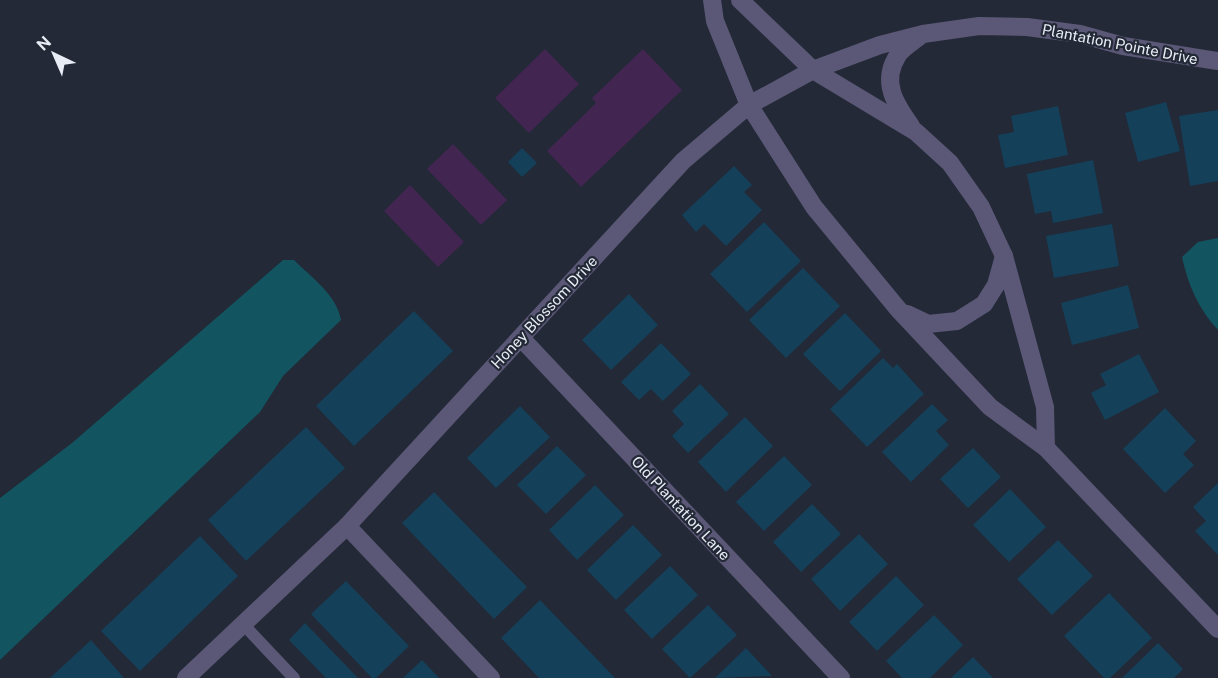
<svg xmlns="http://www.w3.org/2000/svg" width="1218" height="678" viewBox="0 0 1218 678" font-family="'Public Sans',sans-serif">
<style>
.green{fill:#422551}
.water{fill:#125460}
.building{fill:#14405a}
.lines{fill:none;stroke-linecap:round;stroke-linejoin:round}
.service{stroke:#5b5877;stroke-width:12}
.minor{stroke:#5b5877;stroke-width:18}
.labels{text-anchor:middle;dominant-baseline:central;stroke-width:4.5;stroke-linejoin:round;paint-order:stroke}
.street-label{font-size:15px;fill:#e8ecf5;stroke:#232936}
</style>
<rect width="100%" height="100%" fill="#232936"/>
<!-- green -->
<g class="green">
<polygon points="545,49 579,84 529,133 495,98"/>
<polygon points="643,49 682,90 581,187 547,151 596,103 592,98"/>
<polygon points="453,144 507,200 481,225 427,169"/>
<polygon points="410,185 464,242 438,267 384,211"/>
</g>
<!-- water -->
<g class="water">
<path d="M 1218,238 L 1218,330 C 1199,310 1188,285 1182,257 L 1198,242 Z"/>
<path d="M 283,260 L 294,260 C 311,277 337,295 341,320 L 283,376 L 260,412 L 0,660 L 0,498 L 72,443 Z"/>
</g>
<!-- building -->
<g class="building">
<polygon points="1166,102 1180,151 1138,162 1125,113"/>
<polygon points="1058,106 1068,155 1005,168 998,135 1014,132 1011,116"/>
<polygon points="1218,110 1218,181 1190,186 1179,116"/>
<polygon points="522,148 537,163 522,177 508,162"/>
<polygon points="1093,160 1103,213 1053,223 1051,211 1035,214 1027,174"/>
<polygon points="734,166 752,185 744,192 762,210 726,246 704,224 696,232 682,215"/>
<polygon points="764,222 801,261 747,312 710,274"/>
<polygon points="1112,224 1119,266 1054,278 1046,236"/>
<polygon points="803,268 840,306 786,358 749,320"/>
<polygon points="1128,285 1139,328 1072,345 1061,303"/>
<polygon points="629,294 658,325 611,370 582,340"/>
<polygon points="414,311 453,351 354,446 316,406"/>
<polygon points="845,313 881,351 840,391 803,354"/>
<polygon points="661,343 691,374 663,401 651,389 639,400 621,382"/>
<polygon points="1139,354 1159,392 1105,420 1091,393 1106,385 1100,374"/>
<polygon points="883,358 893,368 897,364 924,394 867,447 830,409"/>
<polygon points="700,384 729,414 688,453 672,436 684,424 672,411"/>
<polygon points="932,404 948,420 936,431 949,445 911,482 882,452"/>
<polygon points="520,406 550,437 496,488 467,458"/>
<polygon points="1165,408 1196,441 1183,454 1194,465 1165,493 1123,449"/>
<polygon points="745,417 773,446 726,492 698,462"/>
<polygon points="306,427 345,468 246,561 208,520"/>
<polygon points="557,446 586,475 546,514 517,485"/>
<polygon points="973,448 1001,477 968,508 940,479"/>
<polygon points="784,456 812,485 764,531 736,502"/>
<polygon points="1218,483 1218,555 1195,531 1206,521 1193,507"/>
<polygon points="595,485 624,515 577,560 549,530"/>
<polygon points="1010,489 1046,527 1009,562 973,525"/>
<polygon points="434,492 527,587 494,619 402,523"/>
<polygon points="812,504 841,534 801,572 773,542"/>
<polygon points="633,525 662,555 616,600 587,570"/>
<polygon points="859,534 888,564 840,611 811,579"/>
<polygon points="200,536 238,576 140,671 101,631"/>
<polygon points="1058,540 1093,576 1052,615 1017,579"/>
<polygon points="670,566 698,595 652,639 624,610"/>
<polygon points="896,576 924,605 877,651 849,622"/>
<polygon points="346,581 409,646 376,678 372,678 311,614"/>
<polygon points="1109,593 1152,638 1110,678 1104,678 1064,636"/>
<polygon points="540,600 615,678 539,678 501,638"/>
<polygon points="708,605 737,635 690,678 662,649"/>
<polygon points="934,615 963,645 930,678 902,678 886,661"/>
<polygon points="305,623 358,678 326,678 289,640"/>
<polygon points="91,640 124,678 50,678"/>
<polygon points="1158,643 1183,669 1174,678 1122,678"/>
<polygon points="746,648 772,676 715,678"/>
<polygon points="973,657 993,678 951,678"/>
<polygon points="422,660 439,678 403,678"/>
</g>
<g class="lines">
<!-- service -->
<polyline class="service" points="243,624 294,678"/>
<!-- minor -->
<g class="minor">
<polyline points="712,0 715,21 749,105 814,207 898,309 990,407 1046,448 1218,629"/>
<polyline points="740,0 813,70 916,132 950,163 981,207 1004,256 1045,407 1046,448"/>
<path d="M 911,126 C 896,105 880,82 898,55 C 902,48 913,42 920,36"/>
<polyline points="907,314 928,324 957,321 984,304 996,285 1004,256"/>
<polyline points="521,338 841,678"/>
<polyline points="347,526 491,678"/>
<polyline points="186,678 347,526 683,161 749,105 813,70 880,45 923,34 979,26 1027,27 1080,34 1123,46 1218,61"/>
</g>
</g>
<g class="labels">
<!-- street labels -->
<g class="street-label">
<text transform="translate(1120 44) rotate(11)">Plantation Pointe Drive</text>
<text transform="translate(544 312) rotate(-47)">Honey Blossom Drive</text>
<text transform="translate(681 508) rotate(47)">Old Plantation Lane</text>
</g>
</g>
<!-- north arrow -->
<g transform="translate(54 54) rotate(316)" stroke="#232936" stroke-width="4.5" paint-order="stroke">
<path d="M0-4.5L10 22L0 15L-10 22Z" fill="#e8ecf5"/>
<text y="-9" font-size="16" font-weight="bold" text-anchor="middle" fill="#e8ecf5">N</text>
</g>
</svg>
